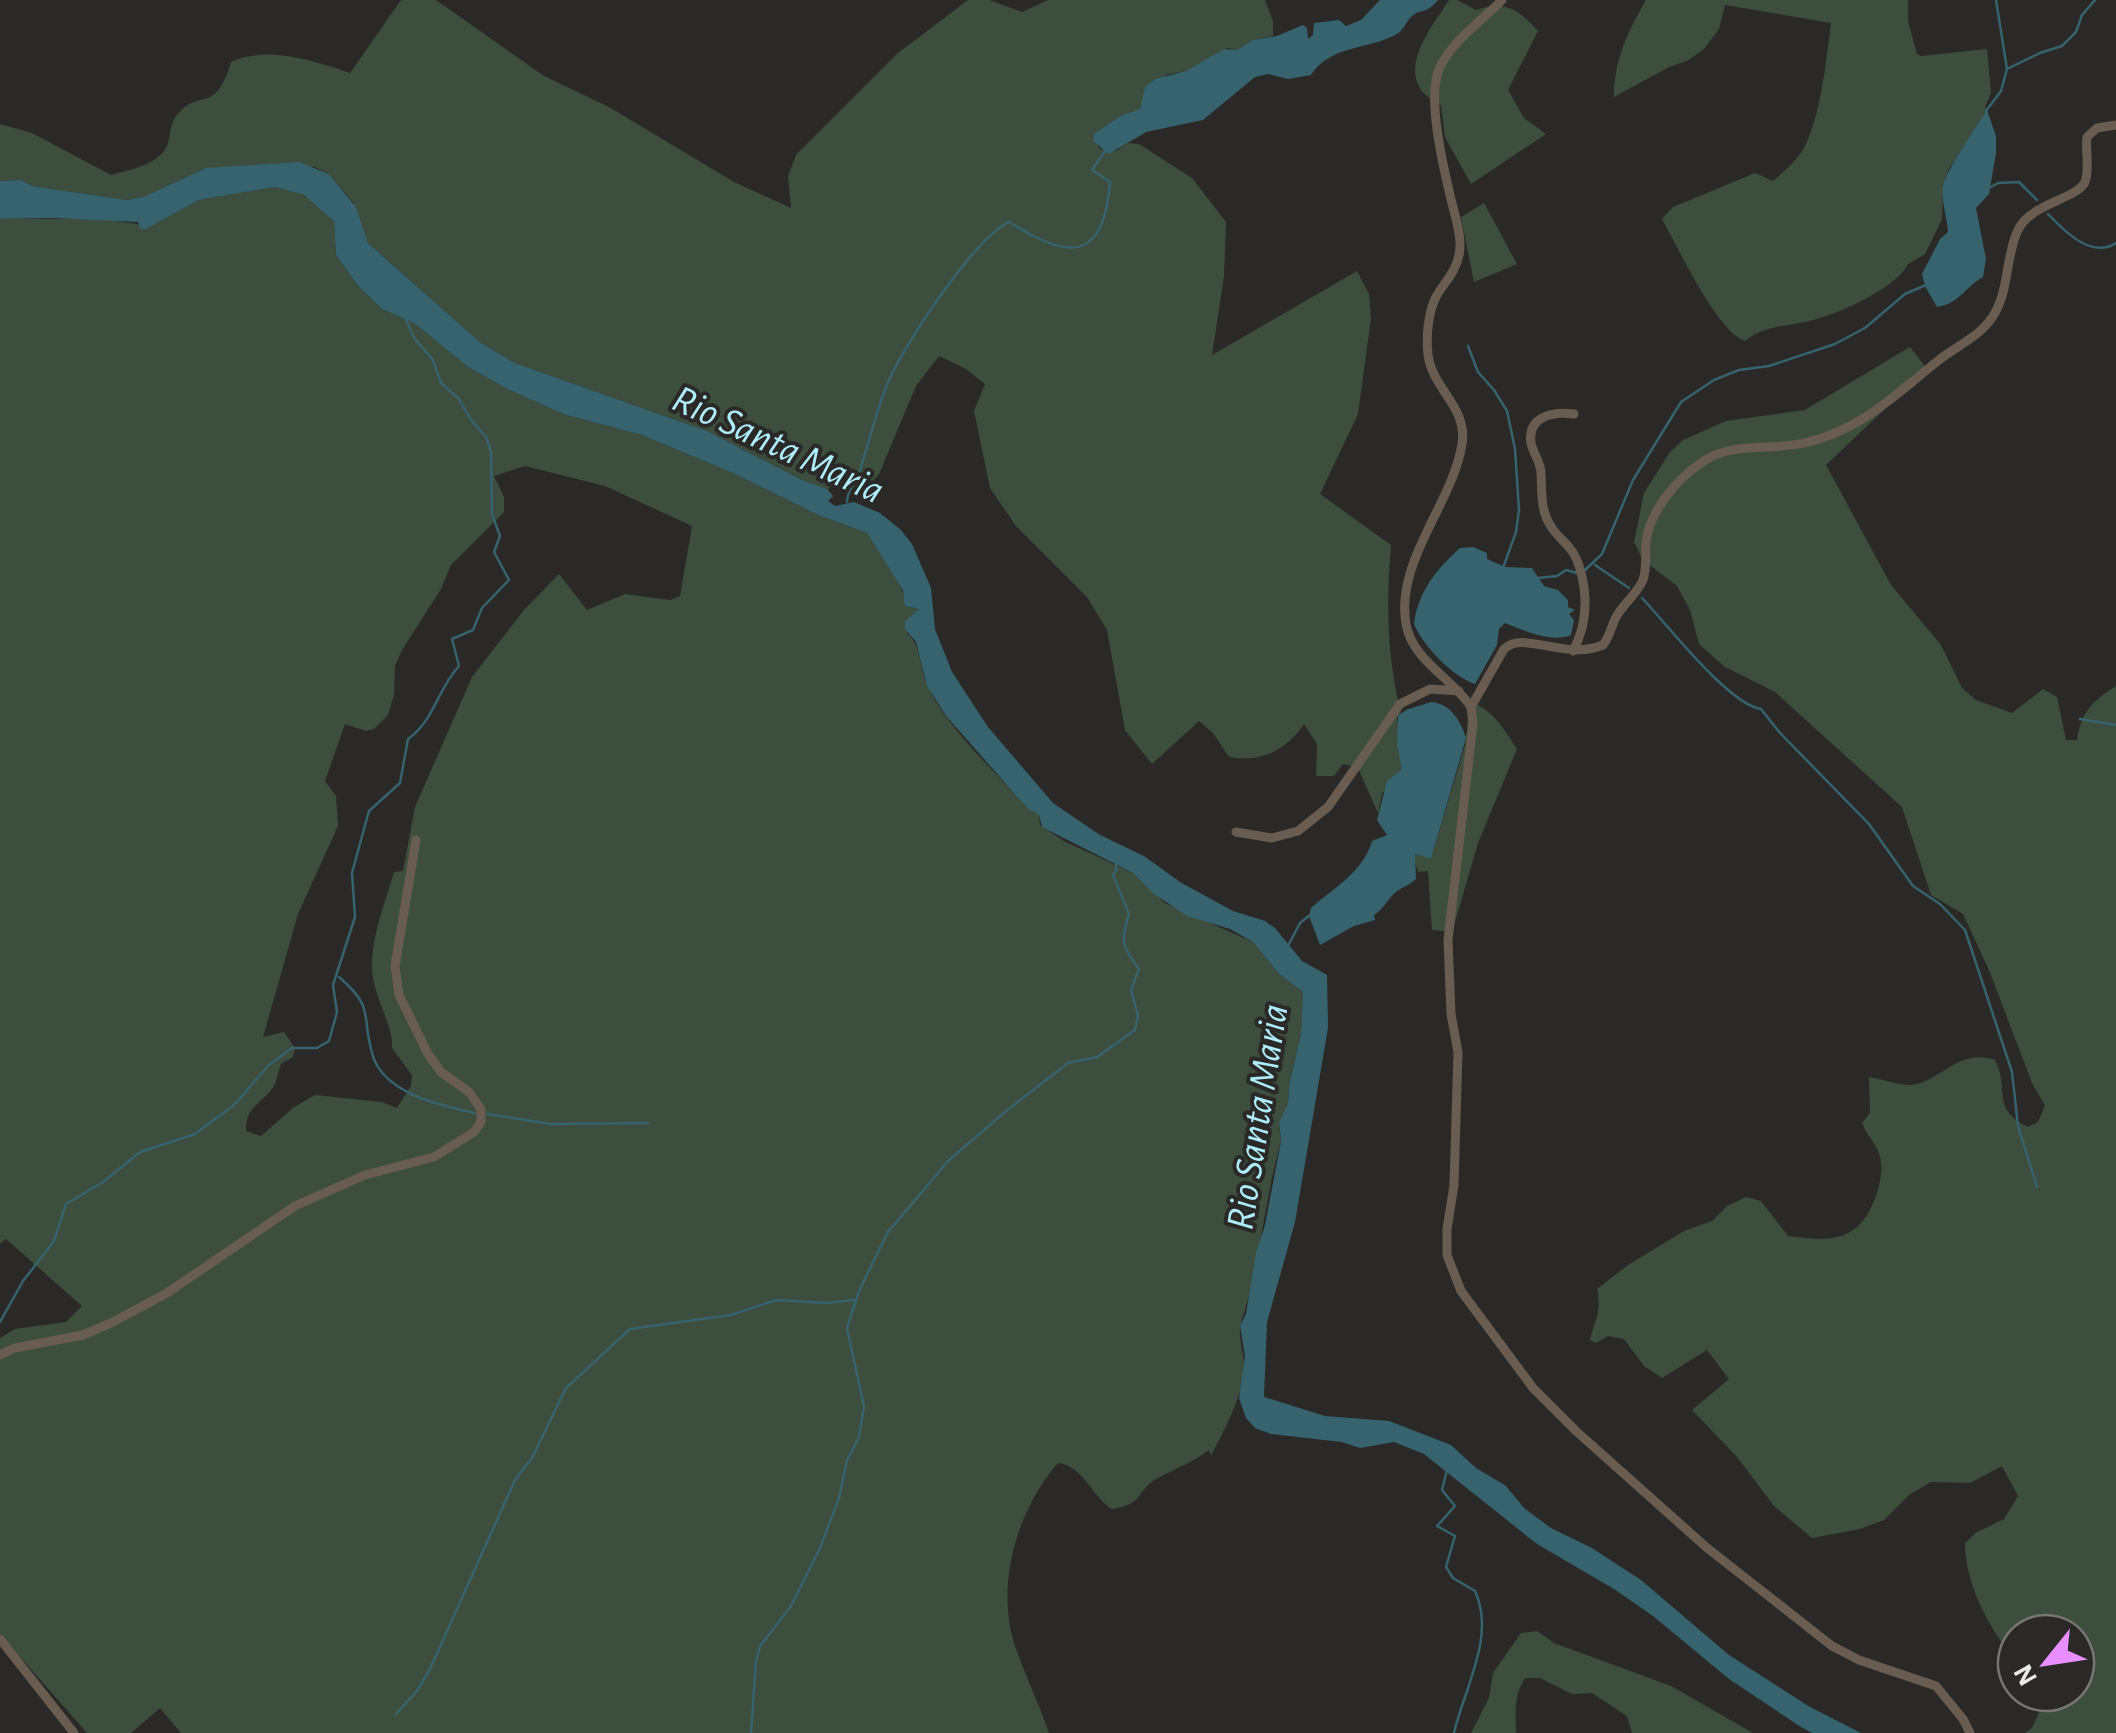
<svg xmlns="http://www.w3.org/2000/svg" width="2116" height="1733" viewBox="0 0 2116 1733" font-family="'Alegreya Sans',sans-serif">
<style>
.green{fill:#3d4e3e;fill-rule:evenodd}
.water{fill:#36636d}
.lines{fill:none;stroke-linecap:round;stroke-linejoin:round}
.stream{stroke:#36636d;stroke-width:2.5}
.minor{stroke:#695d51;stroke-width:9}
.labels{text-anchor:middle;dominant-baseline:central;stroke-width:8;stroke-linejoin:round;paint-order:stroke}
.water-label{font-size:40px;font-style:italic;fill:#aeedfb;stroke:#2a2927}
</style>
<rect width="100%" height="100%" fill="#2a2927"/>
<!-- green -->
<g class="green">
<path d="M 401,0 L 436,0 L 544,76 L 609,107 L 734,182 L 791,208 L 788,176 L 796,155 L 898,53 L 968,0 L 989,0 L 1022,12 L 1048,0 L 1265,0 L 1273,21 L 1273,36 L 1253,40 L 1237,50 L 1227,48 L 1186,71 L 1166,75 L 1137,112 L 1120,116 L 1093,137 L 1100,149 L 1116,151 L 1127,143 L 1139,144 L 1192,178 L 1226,222 L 1224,276 L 1212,355 L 1357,271 L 1369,294 L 1371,318 L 1358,414 L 1320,494 L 1391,545 C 1386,603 1387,657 1401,714 L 1397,717 L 1402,769 L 1382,794 L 1378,813 L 1358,768 L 1343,764 L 1334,776 L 1316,776 L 1317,744 L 1304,724 C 1287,750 1260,763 1229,757 L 1213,733 L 1199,721 L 1152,764 L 1125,730 L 1107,630 L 1087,597 L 1016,526 L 990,488 L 974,411 L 985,384 L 966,369 L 939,356 L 916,386 L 879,474 L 861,495 L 831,484 L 828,490 L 804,481 L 707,431 L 515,363 L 481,343 L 368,243 L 353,202 L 329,174 L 315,167 L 206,168 L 143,197 L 127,200 L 32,186 L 21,180 L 0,181 L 0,124 L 32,133 L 111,175 C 129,170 158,165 167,146 C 171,136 169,124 177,115 C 200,87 215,116 231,62 C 267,45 314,61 350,73 Z"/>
<path d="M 1449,0 L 1457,0 L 1476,10 C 1505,0 1518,9 1538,31 L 1508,90 L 1524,118 L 1546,134 L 1471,184 L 1445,137 L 1441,105 C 1435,101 1425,96 1421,90 C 1402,62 1434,24 1449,0 Z"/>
<path d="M 1646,0 L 1908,0 L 1908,21 L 1917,54 L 1921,56 L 1987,49 L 1991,93 L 1985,107 L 1987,110 L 1949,169 L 1943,185 L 1942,219 L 1925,254 L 1907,265 C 1898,287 1836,315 1813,320 C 1788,327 1766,324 1745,341 C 1717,332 1678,247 1662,219 L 1673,207 L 1755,173 L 1773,181 C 1785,170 1798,160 1805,146 C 1820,117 1827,57 1831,23 L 1725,5 L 1719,29 L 1704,49 L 1687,61 L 1669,67 L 1614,97 C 1614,59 1628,32 1646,0 Z"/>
<path d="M 275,187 L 304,195 L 334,220 L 336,255 L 358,286 L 382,309 L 414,323 L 468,367 L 507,389 L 566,415 L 642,435 L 735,474 L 818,515 L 867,533 L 896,576 L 909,607 L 919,608 L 907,633 C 922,646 920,672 929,689 C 953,735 995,770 1028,809 L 1039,815 L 1040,825 L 1064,841 L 1133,873 L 1165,903 L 1253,942 L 1280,975 L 1303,992 L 1301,1034 L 1289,1085 L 1288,1104 L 1279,1127 L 1281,1141 C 1264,1201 1260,1265 1241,1323 C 1237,1336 1245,1355 1244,1369 C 1241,1401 1225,1428 1211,1456 L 1209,1450 C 1193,1462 1175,1469 1158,1478 C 1135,1490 1146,1504 1112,1509 C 1091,1496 1084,1466 1058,1463 C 1017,1510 995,1585 1015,1646 C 1025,1675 1039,1704 1049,1733 L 181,1733 L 160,1708 L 131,1733 L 87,1733 L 0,1634 L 0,1338 L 15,1329 L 66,1322 L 82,1306 L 6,1239 L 0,1244 L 0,219 L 101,219 L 151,226 L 199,200 ZM 525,466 L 605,486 L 692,526 L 680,596 L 670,600 L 625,594 L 587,610 L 559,574 L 524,610 L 472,677 L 415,807 L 403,871 L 394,872 C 386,901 372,934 372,965 C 371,994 394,1025 392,1048 L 412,1075 L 411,1086 L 397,1108 L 382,1102 L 315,1095 L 294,1107 L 261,1136 L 246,1131 C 245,1108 260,1104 272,1089 C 277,1083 278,1071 281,1064 L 293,1057 L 295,1048 L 284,1032 L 263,1037 L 298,914 L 338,826 L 336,796 L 325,781 L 345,724 L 366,731 L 374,729 L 388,715 L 394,695 L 395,666 L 402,650 L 441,589 L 451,565 L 504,512 L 504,497 L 494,476 Z"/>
<polygon points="1484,203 1517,264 1474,282 1461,217"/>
<path d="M 1910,347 L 1927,369 L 1826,465 L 1891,585 L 1941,645 L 1962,688 L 1976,700 L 2012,713 L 2043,689 L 2057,697 L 2066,740 L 2077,740 C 2082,711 2091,702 2116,686 L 2116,1733 L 2025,1733 L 2032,1728 L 2045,1699 L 2040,1693 L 2076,1693 L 2076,1633 L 2016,1633 L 2016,1662 C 1990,1629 1965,1585 1965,1543 L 1977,1532 L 2004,1519 L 2018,1496 L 2002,1466 L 1970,1483 L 1931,1482 L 1909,1495 L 1884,1520 L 1860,1529 L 1812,1538 L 1774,1506 L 1737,1457 L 1692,1410 L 1729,1379 L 1707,1350 L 1662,1378 L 1644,1366 L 1624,1339 L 1608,1336 L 1596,1343 L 1590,1340 C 1595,1318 1602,1314 1597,1289 L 1628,1265 L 1684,1231 L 1712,1221 L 1727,1206 L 1746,1197 L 1761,1201 L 1788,1236 C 1833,1242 1859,1242 1876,1196 C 1880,1185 1883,1169 1880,1157 C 1878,1146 1866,1134 1862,1123 L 1870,1113 L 1869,1077 C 1882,1079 1898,1085 1910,1085 C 1940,1083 1958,1047 1995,1060 C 2010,1087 1990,1109 2028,1127 L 2038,1122 L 2045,1106 L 2032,1083 L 1989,970 L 1963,914 L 1931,895 L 1902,807 L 1775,692 L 1725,667 L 1699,644 L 1690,610 L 1677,586 L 1643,560 L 1634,542 L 1644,493 L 1670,452 L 1683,440 L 1726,421 L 1805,410 Z"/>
<path d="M 1470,702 C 1492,708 1505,731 1517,749 L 1478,843 L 1452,932 L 1432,930 L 1428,871 L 1418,872 L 1413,856 L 1416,854 L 1431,859 L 1465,745 Z"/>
<path d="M 1537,1631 L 1554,1643 L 1671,1686 L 1753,1733 L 1632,1733 L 1627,1716 L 1592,1693 L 1572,1694 L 1540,1678 L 1525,1678 C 1513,1697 1516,1712 1516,1733 L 1471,1733 L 1489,1698 L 1493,1673 L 1521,1633 Z"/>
</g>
<!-- water -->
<g class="water">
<path d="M 1380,0 L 1438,0 C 1426,15 1421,8 1412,16 C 1406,21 1405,29 1397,34 C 1368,50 1330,45 1311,75 L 1288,79 L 1268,74 L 1255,77 L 1203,120 L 1146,132 L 1109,154 L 1093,141 L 1094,134 L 1120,116 L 1140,109 L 1145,87 L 1155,79 L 1186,71 L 1224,49 L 1237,50 L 1253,40 L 1277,36 L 1303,25 L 1307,28 L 1308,39 L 1313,35 L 1314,23 L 1339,20 L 1346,26 L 1361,20 Z"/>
<path d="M 1987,110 L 1996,136 L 1996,153 L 1989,194 L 1976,208 L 1986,259 L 1983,277 C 1965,287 1959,304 1937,307 L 1925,286 L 1922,274 L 1940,239 L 1948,232 C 1947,216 1941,203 1943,186 C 1945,172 1978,124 1987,110 Z"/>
<polygon points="299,162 329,174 356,207 368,243 481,343 515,363 707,431 804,481 827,489 833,496 828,501 835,506 854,502 880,513 901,530 912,544 931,588 935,629 952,672 988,727 1053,803 1100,835 1144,856 1180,882 1233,911 1265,921 1275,928 1302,961 1327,975 1328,1028 1295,1222 1267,1322 1264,1397 1325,1416 1389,1421 1451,1445 1476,1468 1506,1486 1524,1508 1551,1528 1592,1548 1641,1580 1729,1655 1810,1707 1861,1733 1812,1733 1801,1727 1729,1679 1653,1616 1614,1589 1537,1544 1424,1454 1394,1442 1360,1448 1342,1442 1271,1434 1255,1428 1246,1418 1239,1398 1245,1356 1240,1326 1246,1314 1256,1253 1265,1225 1281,1141 1279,1123 1288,1104 1289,1085 1301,1034 1303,992 1280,975 1253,942 1230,929 1187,916 1154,894 1133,873 1042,827 1039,815 1028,809 947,717 927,686 916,642 905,629 905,621 919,609 905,606 903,590 867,533 818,515 735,474 642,435 566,415 507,389 468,367 414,323 382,309 358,286 336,255 334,221 304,195 275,187 199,200 146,229 140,229 138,222 52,218 0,219 0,181 21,180 32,186 127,200 143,197 206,168"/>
<path d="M 1460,548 L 1473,547 L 1487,553 L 1487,559 L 1505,567 L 1532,568 L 1544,586 L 1558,590 L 1568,600 L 1568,607 L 1575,610 L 1569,614 L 1574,620 L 1571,635 C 1551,643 1525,631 1505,623 L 1499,629 L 1497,645 L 1475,684 C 1453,677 1423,646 1414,624 C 1418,591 1437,569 1460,548 Z"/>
<path d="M 1431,702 C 1450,703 1461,721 1466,738 L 1431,859 L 1415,854 L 1416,879 C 1410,885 1402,887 1396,892 C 1388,898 1385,908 1374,915 L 1375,920 L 1354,926 L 1320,945 L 1309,916 L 1311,908 C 1335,887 1363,872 1372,841 L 1387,835 L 1377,820 L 1387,781 L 1402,769 L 1397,744 L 1398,716 L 1406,710 Z"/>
</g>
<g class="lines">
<!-- stream -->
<g class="stream">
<polyline points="2007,69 2040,53 2062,46 2076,32 2082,15 2095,0"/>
<polyline points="1986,111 2001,91 2007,69 1996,0"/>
<polyline points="1989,188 1998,183 2019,182 2037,200"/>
<path d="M 2048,214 C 2065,232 2092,259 2116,243"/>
<polyline points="1468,346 1478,372 1494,390 1507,411 1515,449 1519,510 1516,532 1503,568"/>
<path d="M 847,502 C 847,489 857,480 861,467 C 870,439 877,407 889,380 C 906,342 973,240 1009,222 C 1068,259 1104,264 1110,182 L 1092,170 L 1106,150"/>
<polyline points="1595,565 1629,588"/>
<polyline points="1585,570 1602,554 1633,480 1681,402 1714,380 1739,370 1769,366 1835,344 1865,328 1905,294 1926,285"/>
<polyline points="1538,578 1557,576 1566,570 1577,573"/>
<path d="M 1642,598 C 1667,624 1728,704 1761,709 L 1780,733 L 1869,824 L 1913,886 L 1940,904 L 1965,930 L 2012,1072 L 2018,1126 L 2037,1187"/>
<polyline points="2080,719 2116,725"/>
<polyline points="1289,944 1300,923 1310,915"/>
<path d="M 339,977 C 375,1008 361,1013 372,1053 C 382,1093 439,1105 475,1113"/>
<polyline points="488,1114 550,1124 648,1123"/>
<path d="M 0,1322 L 23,1281 L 54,1241 L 66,1204 L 103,1182 L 140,1152 L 195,1134 L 234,1105 L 269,1065 L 292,1048 L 317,1048 L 329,1041 L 337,1012 L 333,985 L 355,917 L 352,873 L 367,818 L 369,811 L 400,783 L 408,739 C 434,721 438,688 459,666 L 452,639 L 473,630 L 482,608 L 509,580 L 494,552 L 500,536 L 492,514 L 491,452 L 486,437 L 471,420 L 459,399 L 441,383 L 433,360 L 414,338 L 405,317"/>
<path d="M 1447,1470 L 1442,1490 L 1455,1506 L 1437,1526 L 1455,1536 L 1446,1567 L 1453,1578 L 1475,1591 C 1496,1636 1464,1689 1454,1733"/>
<polyline points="396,1714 417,1691 430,1669 515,1480 532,1458 566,1388 630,1329 731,1315 776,1300 827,1303 854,1300"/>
<path d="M 751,1733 L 756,1661 L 760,1646 L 791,1606 L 820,1548 L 839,1498 L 847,1460 L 859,1437 L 864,1407 L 847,1328 L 859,1291 L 888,1232 L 949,1160 L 1005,1112 L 1068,1063 L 1097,1057 L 1135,1030 L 1138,1016 L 1131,990 L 1139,969 C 1122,946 1120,942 1129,914 L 1113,875 L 1117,869 L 1116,865"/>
</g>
<!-- minor -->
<g class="minor">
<path d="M 1573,651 C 1587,625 1588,597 1580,569 C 1573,544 1561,543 1550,525 C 1540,509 1542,490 1541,472 C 1540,461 1533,453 1531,443 C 1527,416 1554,411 1574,414"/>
<path d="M 1471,707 C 1452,678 1412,660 1406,624 C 1395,561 1453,503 1462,444 C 1468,407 1433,390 1428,355 C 1426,336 1428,311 1437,295 C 1445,282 1456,271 1459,255 C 1463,236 1454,214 1450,195 C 1443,165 1426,95 1440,67 C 1452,41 1482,21 1502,0"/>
<polyline points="1236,832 1272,838 1298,831 1328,807 1400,704 1430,689 1459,691"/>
<polyline points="0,1355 15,1348 83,1335 111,1323 167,1293 295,1206 365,1175 434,1157 474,1132 481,1122 481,1109 469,1092 441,1072 428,1054 399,995 395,966 416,840"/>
<polyline points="0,1639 74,1733"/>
<path d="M 1970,1733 L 1963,1719 L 1936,1686 L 1859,1660 L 1832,1646 L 1706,1547 L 1576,1431 L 1533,1388 L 1461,1291 L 1447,1255 L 1447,1229 L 1454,1185 L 1458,1052 L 1451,1014 L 1448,940 L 1473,724 L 1471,707 L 1504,649 C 1524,630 1566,661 1603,645 C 1610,636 1611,627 1616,617 C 1623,604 1637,594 1643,580 C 1647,569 1645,555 1646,543 C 1649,512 1676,480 1701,463 C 1730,441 1771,451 1804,443 C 1860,431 1896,394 1939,360 C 1959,344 1983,336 1996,311 C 2009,286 2006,255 2018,230 C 2031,203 2077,199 2085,182 C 2090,169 2085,150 2087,137 L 2097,128 L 2116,125"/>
</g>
</g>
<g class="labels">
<!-- water labels -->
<g class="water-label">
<text transform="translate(778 445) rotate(25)">Rio Santa Maria</text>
<text transform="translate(1258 1117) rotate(-81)">Rio Santa Maria</text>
</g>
</g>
<!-- north arrow -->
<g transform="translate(2046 1663) rotate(240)"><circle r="48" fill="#2a2927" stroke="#777674" stroke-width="2.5"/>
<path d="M0-8L18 38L0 25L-18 38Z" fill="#e98efe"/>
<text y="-15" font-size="28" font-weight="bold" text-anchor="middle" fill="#eae9e8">N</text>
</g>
</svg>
